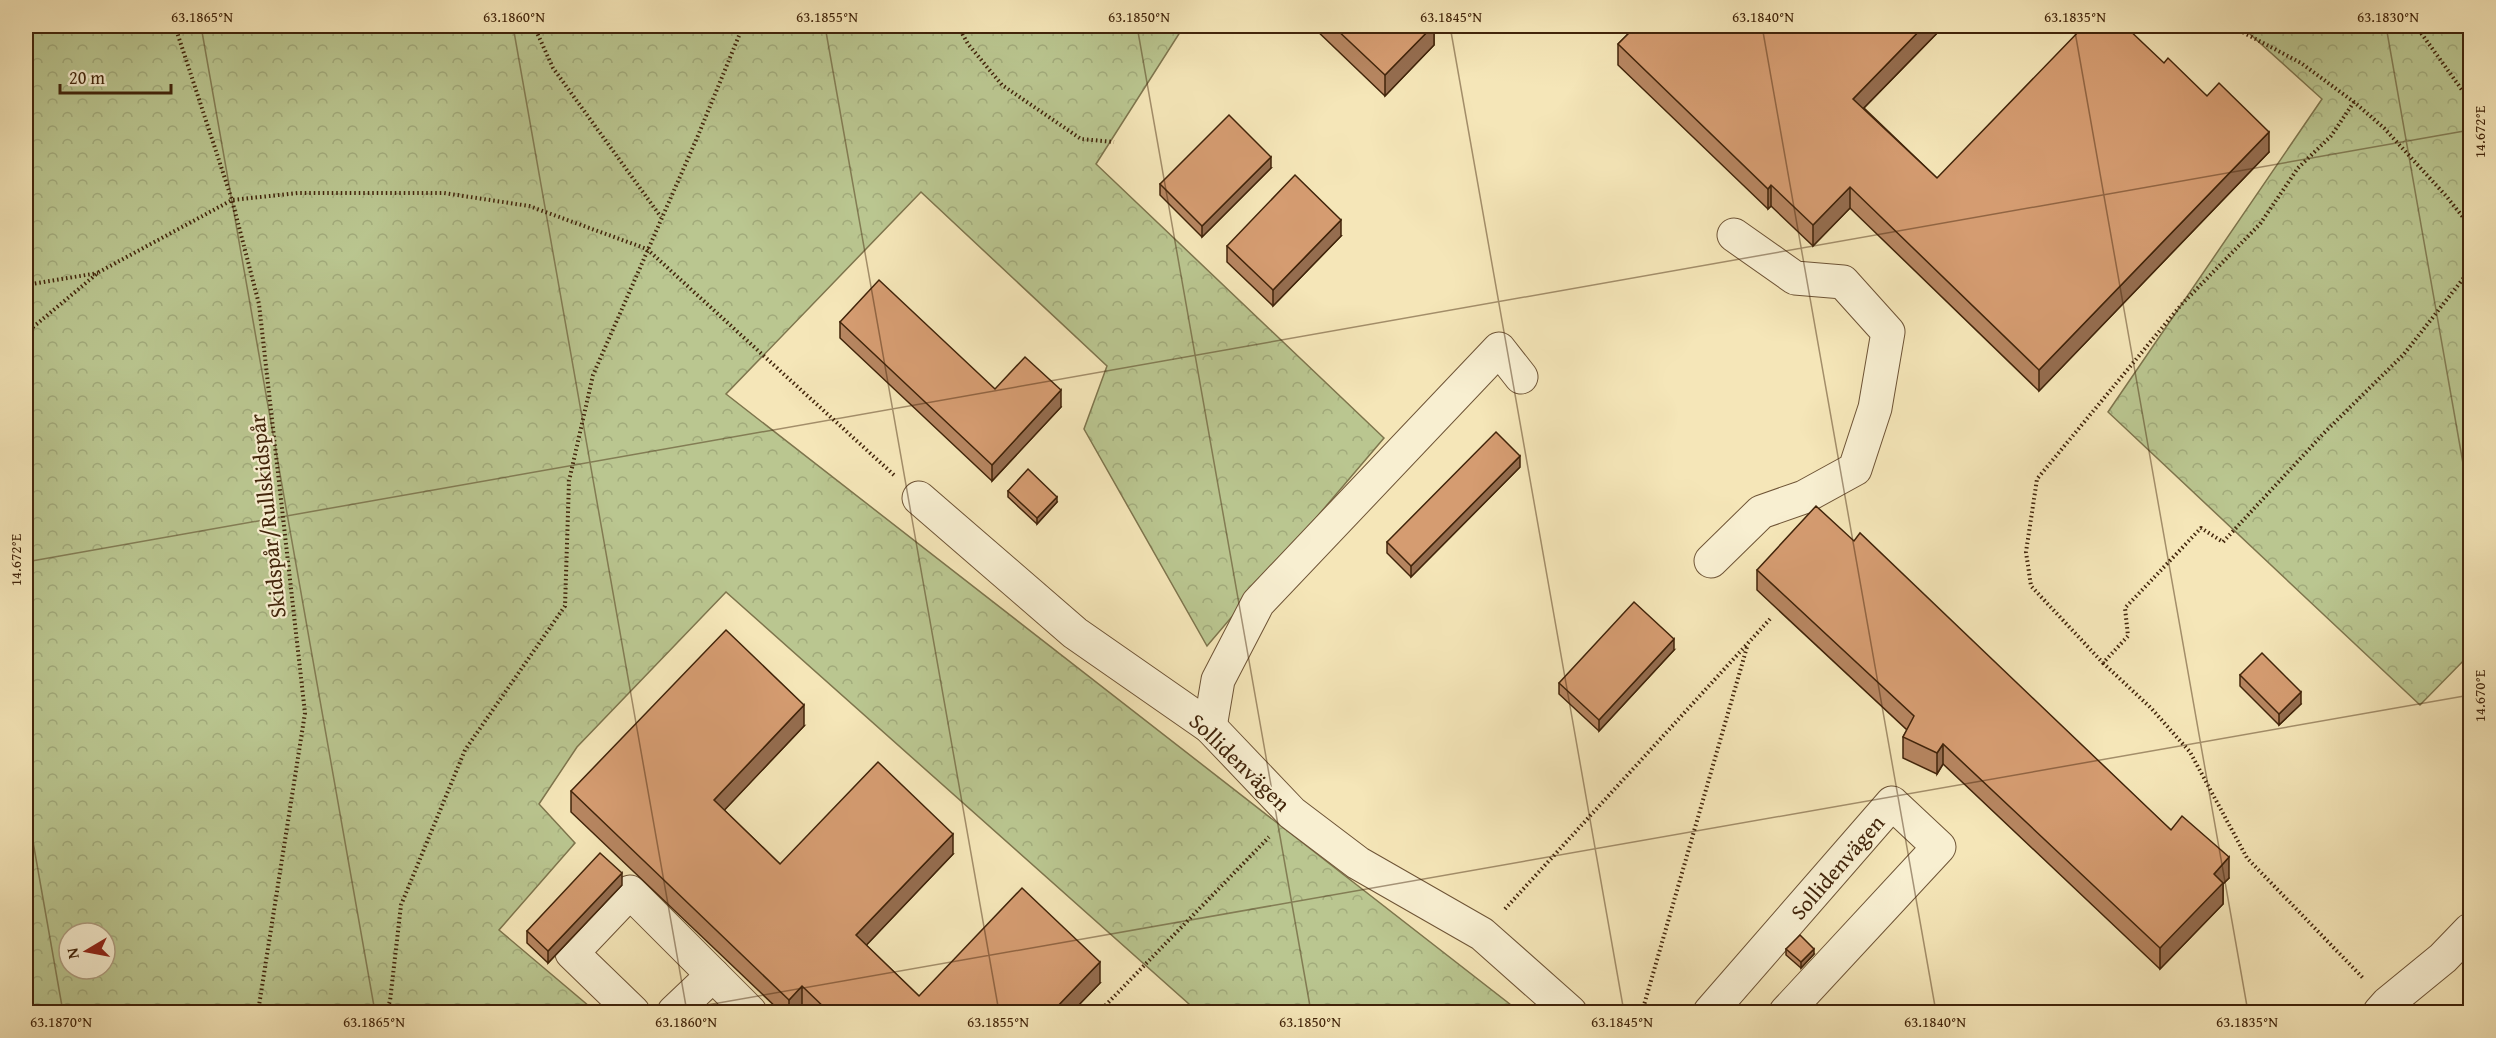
<svg xmlns="http://www.w3.org/2000/svg" width="2496" height="1038" viewBox="0 0 2496 1038" font-family="'Gentium Book Plus',serif">
<style>
.forest{fill:url(#forest-crowns);stroke:#7e754d;stroke-width:1.5;fill-rule:evenodd}
.lines{fill:none;stroke-linecap:round;stroke-linejoin:round}
.minor-casing{stroke:#6e5436;stroke-width:35}
.path{stroke:#41240a;stroke-width:4;stroke-dasharray:1.5 3;stroke-linecap:butt}
.minor{stroke:#f8efd1;stroke-width:33}
.wall{fill:#b78661;stroke:#41240a;stroke-width:1.5}
.shaded-wall{fill:#956d4f;stroke:#41240a;stroke-width:1.5}
.building{fill:#d59c71;stroke:#41240a;stroke-width:1.5}
.ticks{fill:none;stroke:#41240a;stroke-width:1.5;stroke-opacity:0.45}
.labels{text-anchor:middle;dominant-baseline:central;stroke-width:4.5;stroke-linejoin:round;paint-order:stroke}
.street-label{font-size:22px;fill:#41240a;stroke:#f8efd1}
.neatline{fill:none;stroke:#41240a;stroke-width:2}
.ticks-label{font-size:15px;text-anchor:middle;fill:#41240a}
</style>
<defs>
<pattern id="forest-crowns" width="20" height="18" patternUnits="userSpaceOnUse" patternTransform="scale(1.5)"><rect width="20" height="18" fill="#bac690"/><path d="M2 6a3 3 0 1 1 6 0M12 15a3 3 0 1 1 6 0" fill="none" stroke="#a1aa7b"/></pattern>
</defs>
<rect width="100%" height="100%" fill="#f5e6b8"/>
<filter id="stains"><feTurbulence type="fractalNoise" baseFrequency=".00333" numOctaves="4"/><feColorMatrix values="0 0 0 0 .2 0 0 0 0 .09 0 0 0 0 .02 0 0 0 .5 -.17"/></filter>
<radialGradient id="worn" r=".72"><stop offset=".6" stop-color="#630" stop-opacity="0"/><stop offset="1" stop-color="#630" stop-opacity=".3"/></radialGradient>
<!-- forest -->
<g class="forest">
<path d="M 26,26 L 1184,26 L 1096,164 L 1384,438 L 1207,646 L 1084,429 L 1107,366 L 921,192 L 726,394 L 1520,1012 L 1342,1012 L 1332,1008 L 1326,1012 L 1198,1012 L 726,592 L 577,747 L 539,804 L 575,843 L 499,930 L 596,1012 L 26,1012 ZM 69,933 L 105,933 L 105,969 L 69,969 Z"/>
<polygon points="2241,26 2470,26 2470,654 2420,705 2108,412 2322,99"/>
</g>
<g class="lines">
<!-- minor casing -->
<g class="minor-casing">
<g id="minor">
<polyline points="919,498 1075,633 1210,727 1292,813 1358,863 1482,934 1570,1012"/>
<polyline points="1711,561 1761,512 1804,497 1855,469 1875,408 1888,332 1843,282 1795,278 1734,235"/>
<polyline points="1210,727 1218,680 1258,603 1499,349 1521,377"/>
<polyline points="633,1012 572,953 630,892 750,1012"/>
<polyline points="674,1012 713,975"/>
<polyline points="1710,1012 1892,803 1939,847 1786,1012"/>
<polyline points="2380,1012 2388,1003 2443,958 2470,930"/>
</g>
</g>
<!-- path -->
<g class="path">
<polyline points="175,26 232,200 259,304 305,713 258,1012"/>
<polyline points="534,26 553,68 661,217"/>
<polyline points="958,26 968,44 1002,85 1081,139 1114,142"/>
<polyline points="2231,26 2301,63 2354,102 2384,128 2447,197 2470,226"/>
<polyline points="2416,26 2470,101"/>
<polyline points="2354,102 2331,136 2298,168 2260,224 2181,305 2037,479 2026,552 2031,586 2103,663 2128,636 2125,608 2201,528 2223,542 2324,433 2404,354 2470,270"/>
<polyline points="26,285 98,273"/>
<polyline points="26,333 99,272 232,200 298,193 444,193 529,206 647,249 894,475"/>
<polyline points="2103,663 2151,708 2190,752 2247,858 2364,979"/>
<polyline points="1505,909 1770,619"/>
<polyline points="386,1012 390,1001 401,905 465,750 565,606 569,481 593,375 697,138 743,26"/>
<polyline points="1099,1012 1269,837"/>
<polyline points="1642,1012 1747,647"/>
</g>
<!-- minor -->
<use href="#minor" class="minor"/>
</g>
<!-- wall -->
<g class="wall">
<polygon points="1312,26 1434,26 1434,45 1385,96"/>
<polygon points="1636,26 1944,26 1864,108 1937,178 2164,63 2207,96 2269,152 2039,391 1850,208 1813,246 1771,206 1768,209 1618,65 1618,44"/>
<polygon points="1271,168 1202,237 1160,195 1160,184"/>
<polygon points="1341,236 1273,306 1227,262 1227,246"/>
<polygon points="840,322 995,389 1061,407 992,481 840,338"/>
<polygon points="1520,467 1411,577 1387,553 1387,542"/>
<polygon points="1008,491 1057,502 1037,524 1008,497"/>
<polygon points="1854,541 2171,830 2229,878 2223,884 2223,904 2160,969 1943,764 1937,774 1903,758 1903,737 1907,730 1757,590 1757,570"/>
<polygon points="1674,650 1599,731 1559,694 1559,683"/>
<polygon points="2240,675 2301,704 2279,725 2240,686"/>
<polygon points="804,726 724,810 780,864 953,854 866,945 919,996 1100,983 1072,1012 808,1012 802,1007 797,1012 781,1012 571,812 571,791"/>
<polygon points="622,885 548,963 527,943 527,931"/>
<polygon points="1786,949 1814,954 1801,968 1786,955"/>
</g>
<!-- shaded-wall -->
<g class="shaded-wall">
<polygon points="1433,26 1434,26 1434,45 1385,96 1385,75"/>
<polygon points="1924,26 1944,26 1853,119 1853,99"/>
<polygon points="2269,132 2269,152 2039,391 2039,370"/>
<polygon points="1271,157 1271,168 1202,237 1202,226"/>
<polygon points="1771,185 1771,206 1768,209 1768,189"/>
<polygon points="1850,187 1850,208 1813,246 1813,225"/>
<polygon points="1341,220 1341,236 1273,306 1273,290"/>
<polygon points="1061,390 1061,407 992,481 992,465"/>
<polygon points="1520,456 1520,467 1411,577 1411,566"/>
<polygon points="1057,497 1057,502 1037,524 1037,518"/>
<polygon points="1674,639 1674,650 1599,731 1599,720"/>
<polygon points="2301,692 2301,704 2279,725 2279,714"/>
<polygon points="804,705 804,726 714,821 714,800"/>
<polygon points="1943,744 1943,764 1937,774 1937,753"/>
<polygon points="953,834 953,854 856,956 856,935"/>
<polygon points="2229,857 2229,878 2223,884 2223,904 2160,969 2160,948 2214,874"/>
<polygon points="622,873 622,885 548,963 548,951"/>
<polygon points="1814,949 1814,954 1801,968 1801,962"/>
<polygon points="1100,962 1100,983 1072,1012 1052,1012"/>
<polygon points="802,986 802,1007 797,1012 789,1012 789,1000"/>
</g>
<!-- building -->
<g class="building">
<polygon points="1333,26 1433,26 1385,75"/>
<polygon points="1636,26 1924,26 1853,99 1937,178 2084,26 2125,26 2164,63 2168,58 2207,96 2219,83 2269,132 2039,370 1850,187 1813,225 1771,185 1768,189 1618,44"/>
<polygon points="1229,115 1271,157 1202,226 1160,184"/>
<polygon points="1295,175 1341,220 1273,290 1227,246"/>
<polygon points="879,280 995,389 1025,357 1061,390 992,465 840,322"/>
<polygon points="1496,432 1520,456 1411,566 1387,542"/>
<polygon points="1028,469 1057,497 1037,518 1008,491"/>
<polygon points="1816,506 1854,541 1860,533 2171,830 2182,816 2229,857 2214,874 2223,883 2160,948 1943,744 1937,753 1903,737 1914,716 1757,570"/>
<polygon points="1634,602 1674,639 1599,720 1559,683"/>
<polygon points="726,630 804,705 714,800 780,864 878,762 953,834 856,935 919,996 1022,888 1100,962 1052,1012 829,1012 802,986 789,1000 571,791"/>
<polygon points="2262,653 2301,692 2279,714 2240,675"/>
<polygon points="600,853 622,873 548,951 527,931"/>
<polygon points="1800,935 1814,949 1801,962 1786,949"/>
</g>
<!-- ticks -->
<path class="ticks" d="M 201,26 L 375,1012M 513,26 L 687,1012M 825,26 L 999,1012M 1137,26 L 1311,1012M 1450,26 L 1624,1012M 1762,26 L 1936,1012M 2074,26 L 2248,1012M 2386,26 L 2470,503M 26,562 L 2470,130M 26,802 L 63,1012M 667,1012 L 2470,695"/>
<g class="labels">
<!-- street labels -->
<g class="street-label">
<text transform="translate(267 516) rotate(-96)">Skidspår/Rullskidspår</text>
<text transform="translate(1240 762) rotate(44)">Sollidenvägen</text>
<text transform="translate(1837 867) rotate(-49)">Sollidenvägen</text>
</g>
</g>
<!-- margin -->
<rect width="2496" height="1038" fill="none" stroke="#f5e6b8" stroke-width="66"/>
<!-- north arrow -->
<g transform="translate(87 951) rotate(260)"><circle r="28" fill="#f8efd1" stroke="#af9e81" stroke-width="1.5"/>
<path d="M0-4.5L10 22L0 15L-10 22Z" fill="#8f2418"/>
<text y="-9" font-size="16" font-weight="bold" text-anchor="middle" fill="#41240a">N</text>
</g>
<!-- scale -->
<path d="M60 84v9h111v-9" fill="none" stroke="#41240a" stroke-width="3"/>
<text x="69" y="84" font-size="18" fill="#41240a" stroke="#f8efd1" stroke-width="4.5" paint-order="stroke">20 m</text>
<rect x="33" y="33" width="2430" height="972" class="neatline"/>
<g class="ticks-label">
<text x="202" y="22">63.1865°N</text>
<text x="514" y="22">63.1860°N</text>
<text x="827" y="22">63.1855°N</text>
<text x="1139" y="22">63.1850°N</text>
<text x="1451" y="22">63.1845°N</text>
<text x="1763" y="22">63.1840°N</text>
<text x="2075" y="22">63.1835°N</text>
<text x="2388" y="22">63.1830°N</text>
<text transform="translate(2480 132) rotate(-90)" y="5">14.672°E</text>
<text transform="translate(16 560) rotate(-90)" y="5">14.672°E</text>
<text transform="translate(2480 696) rotate(-90)" y="5">14.670°E</text>
<text x="61" y="1027">63.1870°N</text>
<text x="374" y="1027">63.1865°N</text>
<text x="686" y="1027">63.1860°N</text>
<text x="998" y="1027">63.1855°N</text>
<text x="1310" y="1027">63.1850°N</text>
<text x="1622" y="1027">63.1845°N</text>
<text x="1935" y="1027">63.1840°N</text>
<text x="2247" y="1027">63.1835°N</text>
</g>
<rect width="100%" height="100%" filter="url(#stains)"/>
<rect width="100%" height="100%" fill="url(#worn)"/>
</svg>
